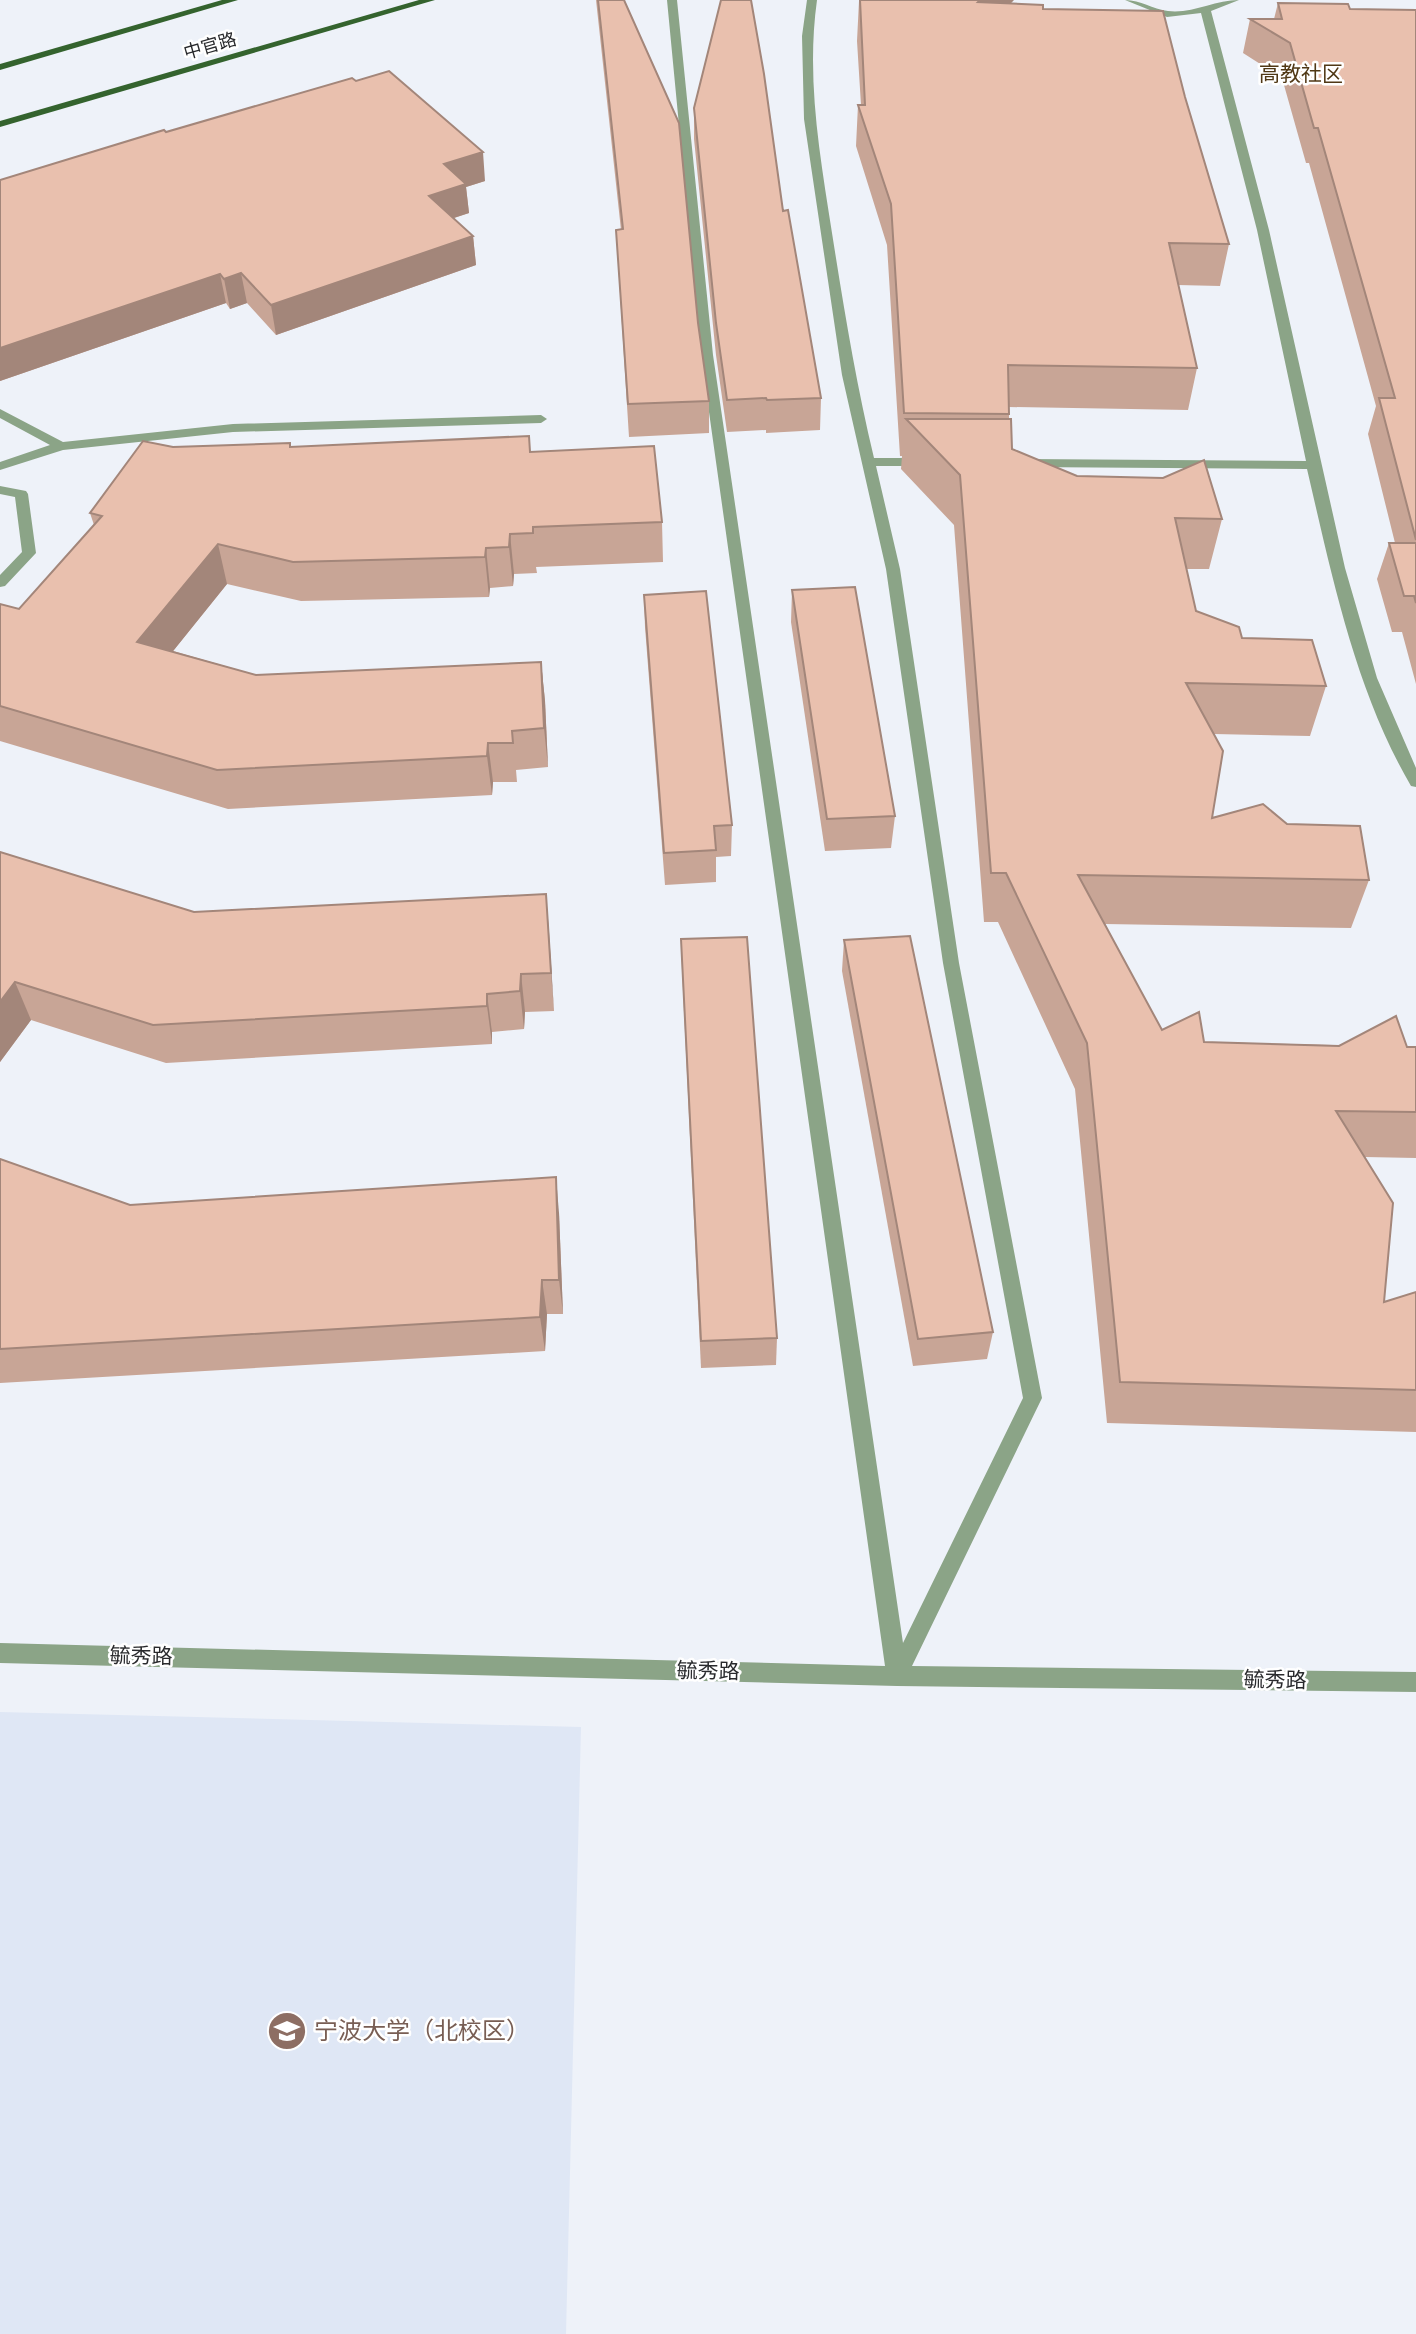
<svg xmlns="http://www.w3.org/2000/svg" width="1416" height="2334" viewBox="0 0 1416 2334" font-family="Bitter,'Noto Sans SC',serif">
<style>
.built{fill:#dfe7f5}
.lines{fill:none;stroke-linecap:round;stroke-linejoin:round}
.minor{fill:#8ba487;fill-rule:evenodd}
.major{fill:#34632e;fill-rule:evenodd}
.wall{fill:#c8a596}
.shaded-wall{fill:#a3867a}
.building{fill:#e9c0ae;stroke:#a3867a;stroke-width:2}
.labels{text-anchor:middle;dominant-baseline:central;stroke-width:5;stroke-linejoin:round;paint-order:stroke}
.far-street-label{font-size:18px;fill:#292a2d;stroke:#fff}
.far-quarter-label{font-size:21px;fill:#503815;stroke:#fff}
.street-label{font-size:21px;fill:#292a2d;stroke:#fff}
.near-education-label{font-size:24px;fill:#785e54;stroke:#fff;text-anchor:start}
</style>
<rect width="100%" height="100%" fill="#eef2f9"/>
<!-- built -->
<polygon class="built" points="0,1712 581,1727 566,2334 0,2334"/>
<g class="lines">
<!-- minor -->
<g class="minor">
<path d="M 667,0 L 677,0 L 713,355 L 903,1643 L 1023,1398 L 943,963 L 886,569 L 842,375 L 804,119 L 802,36 L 807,0 L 817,0 C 806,79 820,155 832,233 C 844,309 856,383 874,458 L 924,458 L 931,462 L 924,466 L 876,466 L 900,569 L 959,963 L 1042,1398 L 912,1666 L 1416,1672 L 1416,1692 L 897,1686 L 0,1663 L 0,1643 L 885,1666 L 701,355 Z"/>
<path d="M 1125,0 C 1141,0 1152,9 1168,11 C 1192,14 1215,0 1239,0 L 1211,11 L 1269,230 L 1345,568 L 1377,678 L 1416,768 L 1416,787 L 1411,786 C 1355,690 1332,576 1307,469 L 1025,467 L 1018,463 L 1025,459 L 1306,461 L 1257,230 L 1201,13 L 1167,17 Z"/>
<polygon points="0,409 63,442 233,424 541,415 547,419 541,423 233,432 63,450 0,470 0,462 50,445 0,418"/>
<polygon points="0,486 26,491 28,494 36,553 5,586 0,587 0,575 22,552 15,497 0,494"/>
</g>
<!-- major -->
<g class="major">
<polygon points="222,0 238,0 0,70 0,64"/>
<polygon points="419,0 435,0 0,127 0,121"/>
</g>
</g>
<!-- wall -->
<g class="wall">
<polygon points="596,0 624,0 698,323 709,401 709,433 629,437 616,230 621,230"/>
<polygon points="859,1 1010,4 1043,9 1185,97 1229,244 1220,286 1178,285 1197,368 1188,410 1009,407 1009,419 1012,449 1077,476 1222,519 1209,569 1186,569 1196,611 1326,686 1310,736 1214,734 1212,818 1287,824 1369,880 1351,928 1105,924 1162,1030 1204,1042 1416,1047 1416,1158 1365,1157 1384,1302 1416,1292 1416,1432 1107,1423 1075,1089 998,922 984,922 954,525 901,469 902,456 900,456 887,245 856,146 858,105 861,105 857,41"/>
<polygon points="1278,3 1350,9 1416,10 1416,684 1402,632 1392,632 1377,579 1389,543 1395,543 1368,434 1376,406 1309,163 1306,163 1282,78 1243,53 1250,19 1274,19"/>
<polygon points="694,108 783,211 821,398 820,430 766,433 766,430 727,432 716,355 694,139"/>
<polygon points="166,132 485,181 466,187 469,213 454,218 473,236 476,265 276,335 247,303 230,309 226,303 0,381 0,180"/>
<polygon points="529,436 530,452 662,522 663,562 536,567 537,573 514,574 513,586 490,588 489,597 301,601 227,584 173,651 256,675 541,662 545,701 548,767 516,770 517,782 493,782 492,795 228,809 0,741 0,604 19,609 94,525 90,513 173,447 290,443 291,447"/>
<polygon points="792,590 895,816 891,848 825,851 791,622"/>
<polygon points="644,595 732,825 731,856 716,857 716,882 665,885 645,627"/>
<polygon points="0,852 194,912 546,894 554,1011 525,1012 524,1029 492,1032 492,1044 166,1063 31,1020 0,1062"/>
<polygon points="681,939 777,1338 776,1365 701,1368 682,970"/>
<polygon points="844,940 993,1332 987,1359 913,1366 842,971"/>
<polygon points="0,1159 130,1205 559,1213 563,1314 547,1314 545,1351 0,1383"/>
</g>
<!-- shaded-wall -->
<g class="shaded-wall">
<polygon points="980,0 1014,0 974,42 978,2"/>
<polygon points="483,152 485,181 466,187 469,213 432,225 429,196 444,164"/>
<polygon points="473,236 476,265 276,335 271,305"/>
<polygon points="241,273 247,303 230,309 224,279"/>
<polygon points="220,274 226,303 0,381 0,348"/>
<polygon points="510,534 514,574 513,586 509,547"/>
<polygon points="218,544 227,584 149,681 137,642"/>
<polygon points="486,548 490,588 489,597 485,557"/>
<polygon points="541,662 545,701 548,767 544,728"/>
<polygon points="488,743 493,782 492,795 487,756"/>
<polygon points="546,894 549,932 554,1011 551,973"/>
<polygon points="521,974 525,1012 524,1029 520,991"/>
<polygon points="15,982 31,1020 0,1062 0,1002"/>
<polygon points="487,994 492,1032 492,1044 487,1006"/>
<polygon points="556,1177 559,1213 563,1314 559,1280"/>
<polygon points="542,1280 547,1314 545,1351 540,1317"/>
</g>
<!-- building -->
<g class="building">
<polygon points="598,0 624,0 679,123 698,323 709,401 628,404 616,230 623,229"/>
<polygon points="721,0 751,0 764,74 783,211 788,210 821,398 767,400 766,398 727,400 716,323 694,108"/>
<polygon points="860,0 980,0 978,2 1043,5 1043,9 1163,11 1185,97 1229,244 1169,243 1197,368 1008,365 1009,414 904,413 891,204 858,105 865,105"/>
<polygon points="1278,3 1348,4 1350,9 1416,10 1416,540 1379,398 1395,398 1318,128 1314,128 1290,43 1250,19 1282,19"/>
<polygon points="389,71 483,152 444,164 466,184 429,196 473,236 271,305 241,273 224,279 220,274 0,348 0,180 164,130 166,132 352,78 356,81"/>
<polygon points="906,419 1011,419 1012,449 1077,476 1163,478 1204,460 1222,519 1175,518 1196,611 1239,627 1242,638 1312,640 1326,686 1186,683 1223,751 1212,818 1263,804 1287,824 1360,826 1369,880 1078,875 1162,1030 1199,1012 1204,1042 1339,1046 1396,1016 1407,1047 1416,1047 1416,1112 1336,1111 1393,1203 1384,1302 1416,1292 1416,1390 1120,1382 1087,1043 1006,873 991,873 960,475"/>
<polygon points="529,436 530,452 654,446 662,522 533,527 533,533 510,534 509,547 486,548 485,557 293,562 218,544 137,642 256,675 541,662 544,728 512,731 513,743 488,743 487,756 217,770 0,706 0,604 19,609 102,516 90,513 143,441 173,447 290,443 290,447"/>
<polygon points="1389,543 1416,543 1416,603 1414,596 1404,596"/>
<polygon points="855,587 895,816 827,819 792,590"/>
<polygon points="706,591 732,825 714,826 716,850 664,853 644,595"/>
<polygon points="0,852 194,912 546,894 551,973 521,974 520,991 487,994 487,1006 153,1025 15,982 0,1002"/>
<polygon points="910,936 993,1332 918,1339 844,940"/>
<polygon points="747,937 777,1338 701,1341 681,939"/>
<polygon points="0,1159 130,1205 556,1177 559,1280 542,1280 540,1317 0,1349"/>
</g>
<!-- icons -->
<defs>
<g id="university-disc" transform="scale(2.0125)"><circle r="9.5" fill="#8d6e63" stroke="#fff"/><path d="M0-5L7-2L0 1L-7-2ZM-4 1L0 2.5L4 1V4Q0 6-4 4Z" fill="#fff"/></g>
</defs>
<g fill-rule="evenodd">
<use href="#university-disc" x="287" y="2031"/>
</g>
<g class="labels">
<!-- far-street labels -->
<g class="far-street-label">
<text transform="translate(210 46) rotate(-16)">中官路</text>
</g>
<!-- far-quarter labels -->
<g class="far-quarter-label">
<text x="1301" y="74">高教社区</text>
</g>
<!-- street labels -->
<g class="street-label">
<text transform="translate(141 1656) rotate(1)">毓秀路</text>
<text transform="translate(708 1671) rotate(1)">毓秀路</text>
<text transform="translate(1275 1680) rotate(1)">毓秀路</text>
</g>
<!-- near-education labels -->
<g class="near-education-label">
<text x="314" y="2031">宁波大学（北校区）</text>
</g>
</g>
</svg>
